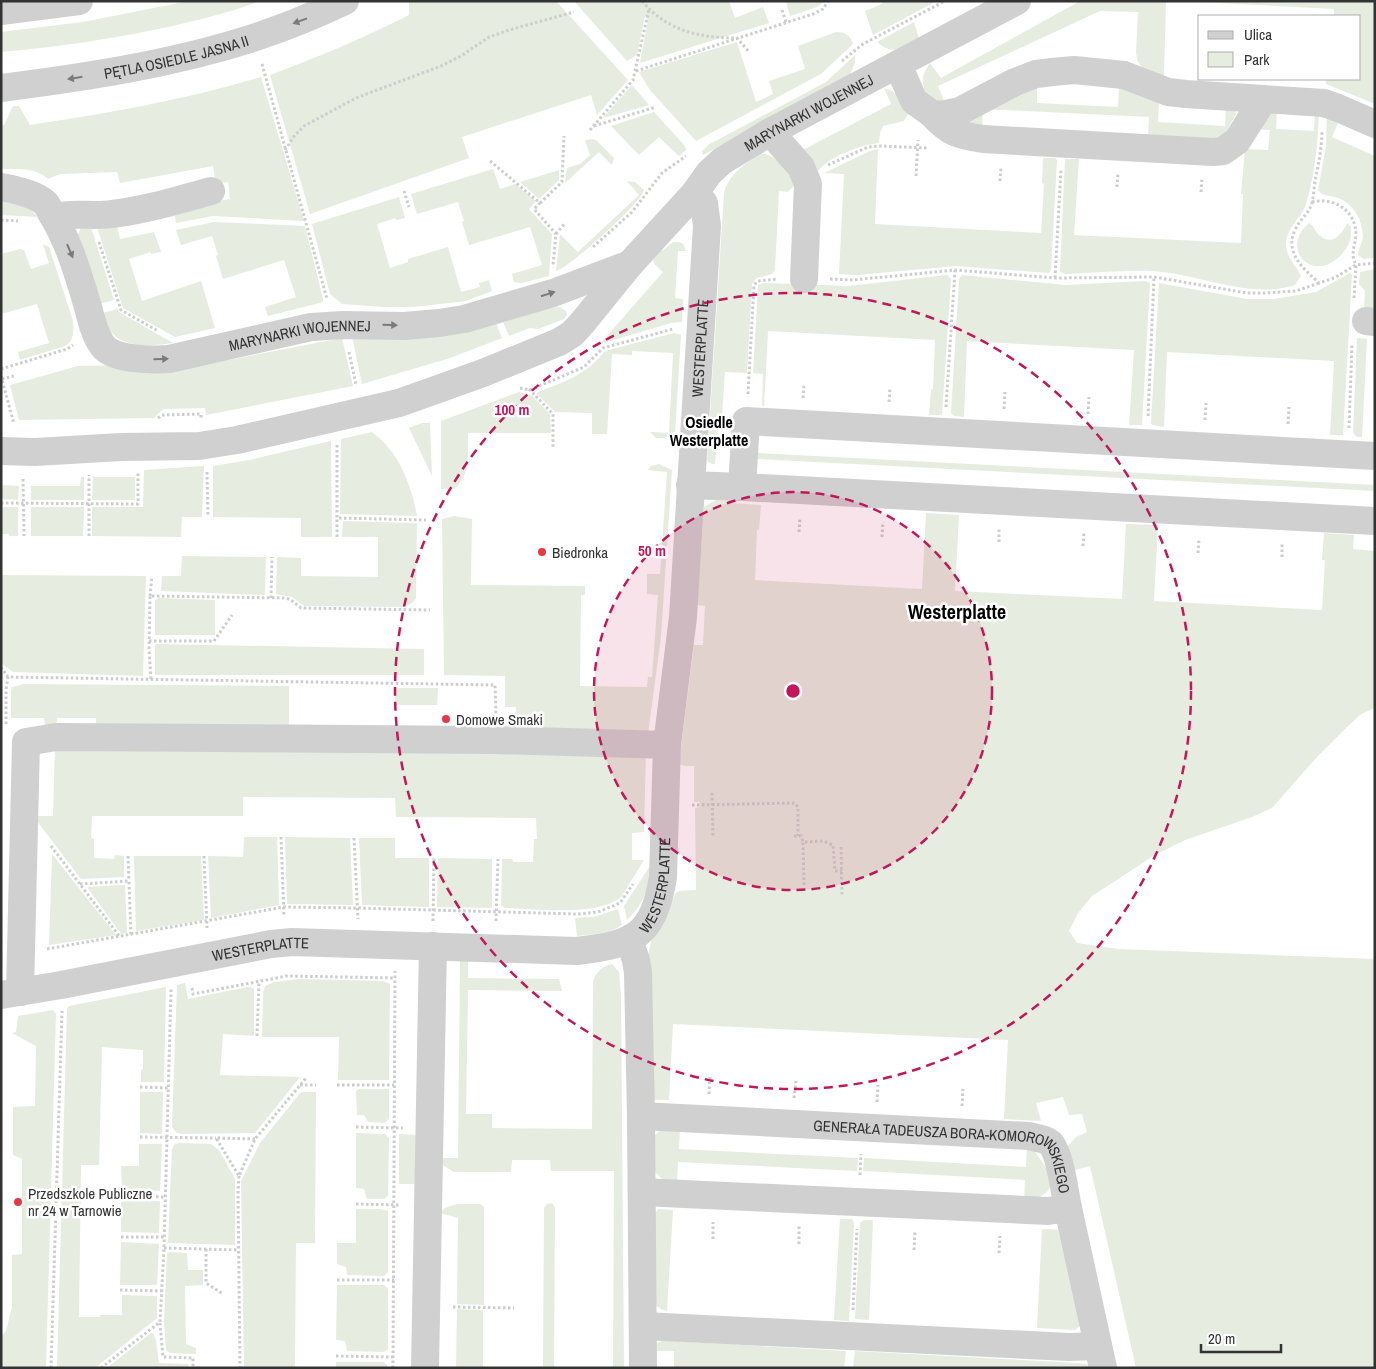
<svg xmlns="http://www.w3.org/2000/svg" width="1376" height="1369" viewBox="0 0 1376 1369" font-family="'Archivo Narrow',sans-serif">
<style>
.green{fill:#e6ecdf}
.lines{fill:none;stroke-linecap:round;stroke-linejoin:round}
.path{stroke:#cdcdcd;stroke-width:3;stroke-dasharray:2.5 2.5;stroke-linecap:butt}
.minor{stroke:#d0d0d0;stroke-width:28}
.oneway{fill:#7a7a7a}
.ring{fill:none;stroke:#c2185b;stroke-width:2.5;stroke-dasharray:9 6}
.poi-dot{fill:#e63946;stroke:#fff;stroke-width:2}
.labels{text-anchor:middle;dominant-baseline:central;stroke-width:5;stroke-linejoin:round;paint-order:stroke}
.street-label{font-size:15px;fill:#333;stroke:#fff}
.poi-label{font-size:15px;fill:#333;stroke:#fff;text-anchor:start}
.neighbourhood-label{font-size:16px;font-weight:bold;fill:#000;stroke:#fff}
.district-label{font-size:20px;font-weight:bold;fill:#000;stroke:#fff}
.centre{fill:#c2185b;stroke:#fff;stroke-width:2.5}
.ring-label{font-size:15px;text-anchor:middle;font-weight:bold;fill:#c2185b;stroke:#fff;stroke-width:5;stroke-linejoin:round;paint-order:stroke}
</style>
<rect width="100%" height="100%" fill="#fff"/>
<!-- green -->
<g class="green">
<path d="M 189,1 L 260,1 C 230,13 198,20 168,27 C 113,39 57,47 1,52 L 1,32 L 83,22 Z"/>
<path d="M 409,1 L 556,1 L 628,80 L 597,115 L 591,95 L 462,137 L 469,158 L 310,214 L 270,75 C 318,57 364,38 409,15 Z"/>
<polygon points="574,1 729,1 735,18 763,7 769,23 640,63 648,20 645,16 637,55 627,61"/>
<polygon points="786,1 825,1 817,7 790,16"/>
<polygon points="882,1 937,1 873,35 865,11 882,4"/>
<path d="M 1080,1 L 1166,1 L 1164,76 L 1144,71 L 1137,60 L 1136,52 L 1138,12 L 1100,11 L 938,86 L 946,106 L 931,104 C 923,87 918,80 930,63 L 941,78 Z"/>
<polygon points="1179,1 1375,1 1375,104 1326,84 1326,79 1360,79 1360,16 1334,16 1334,9"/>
<path d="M 914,22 L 920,42 C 902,48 893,56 877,42 Z"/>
<path d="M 836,32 C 845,32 850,35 853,44 L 821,74 L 696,141 L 650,90 L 639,72 L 737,42 L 756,102 L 773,94 L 769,81 L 805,69 L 798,46 Z"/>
<polygon points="855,55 855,62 850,75 778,116 703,155 702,151 708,145 826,82"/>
<path d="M 261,77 L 304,221 L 213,216 L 176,223 L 174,209 L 230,199 L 228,182 L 216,184 L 213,166 L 120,183 L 117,172 L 60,174 L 48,179 C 36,167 17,169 1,169 L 1,125 L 4,125 L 13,106 L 19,106 L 30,125 C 108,113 185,100 261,77 Z"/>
<polygon points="1037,84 1037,103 1118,107 1119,87 1141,94 1159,102 1158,122 1225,126 1226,106 1234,108 1236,114 1222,139 1217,141 1148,137 1149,117 983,109 982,129 975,128 969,125 968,118 972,113"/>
<polygon points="632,85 649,105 603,118"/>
<path d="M 884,88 C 898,92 903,101 908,114 L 904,121 L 883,126 L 880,133 L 879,143 C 861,145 830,156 818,171 L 801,151 L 891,104 Z"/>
<path d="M 1277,109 L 1276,129 L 1314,131 L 1315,111 L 1319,111 C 1318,142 1315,174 1306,204 C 1301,220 1286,227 1286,245 C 1287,259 1296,265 1301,276 L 1295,285 C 1248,300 1198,273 1151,271 C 1123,270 1094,273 1066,274 L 1060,272 L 1065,159 L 1079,159 L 1074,235 L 1241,243 L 1243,194 L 1241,194 L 1245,149 L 1268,150 L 1270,130 L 1255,129 L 1266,113 Z"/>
<polygon points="654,112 685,146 686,150 679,156 659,137 639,155 611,126"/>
<path d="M 1327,114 L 1340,118 L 1332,137 L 1375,156 L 1375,258 L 1364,259 L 1358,255 C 1358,249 1362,243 1363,237 C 1363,220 1352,201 1335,197 C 1328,195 1323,197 1318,190 L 1326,146 Z"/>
<polygon points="592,139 596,140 614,158 612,165 599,152 565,183 567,168 580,164 590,155 585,140"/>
<polygon points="878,149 875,224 1041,233 1044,184 1042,183 1043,158 1055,158 1057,160 1051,270 1049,273 956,266 857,275 839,274 844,174 824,173 870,151"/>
<path d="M 760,154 C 777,153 788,172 795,185 L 788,192 L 779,191 L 775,270 L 772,274 L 757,278 L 752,284 L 747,373 L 725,372 L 721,429 L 718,430 L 715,464 L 712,464 L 707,461 L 724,193 C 729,174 744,164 760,154 Z"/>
<polygon points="493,169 500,189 515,184 536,201 529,209 552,234 549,276 522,283 514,282 512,274 542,265 530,227 469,245 462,222 464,221 458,202 417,214 411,194"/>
<polygon points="559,170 559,180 539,199 520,182"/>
<path d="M 627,181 L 635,182 L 644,190 C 642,202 569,268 556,271 L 560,234 L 578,252 L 639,195 Z"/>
<polygon points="399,197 405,218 396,220 395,218 377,224 390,268 408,262 408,259 448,247 461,292 480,287 479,283 489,280 492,291 466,301 414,307 383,307 342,304 330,294 312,224"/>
<polygon points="1,199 28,207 38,217 1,215"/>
<polygon points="116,221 120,239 154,232 161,252 151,254 150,252 129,259 142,301 201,281 215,328 175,337 123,308 96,224"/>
<polygon points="214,222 305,226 323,299 323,302 268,316 265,307 296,297 284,260 223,279 216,256 218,255 212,236 181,245 176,230"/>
<path d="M 1309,223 C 1314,226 1315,231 1319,235 C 1332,247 1342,234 1347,223 L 1351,227 C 1352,239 1349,246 1341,255 C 1312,285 1279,248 1309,223 Z"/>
<polygon points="90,224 114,300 100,304 78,234 82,226"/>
<path d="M 673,242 L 679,242 L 683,244 L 686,251 L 678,251 L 675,298 L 683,299 L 682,322 L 671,323 L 600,344 L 663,272 C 652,261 650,263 659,249 L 662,251 Z"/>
<path d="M 43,244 L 49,247 L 73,321 C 74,332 74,340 65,346 L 20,360 L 18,352 L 49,343 L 37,304 L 1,314 L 1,254 L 20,249 L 24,250 L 31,269 L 49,263 Z"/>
<polygon points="1375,269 1375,310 1364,310 1365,291 1359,284 1360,272"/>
<polygon points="1350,273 1352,275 1343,435 1330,435 1334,361 1167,352 1164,427 1152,425 1151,423 1159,283 1247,299 1274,299 1316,292"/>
<polygon points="947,275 951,279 942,415 929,415 931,390 933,389 935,340 768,331 764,407 762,405 763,374 753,373 758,285 764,283 848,286"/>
<polygon points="962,275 1066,285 1145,281 1150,283 1142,425 1129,425 1134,350 967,341 964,417 954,416 951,413 959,279"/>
<polygon points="559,307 566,311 567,315 564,319 538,329 530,328 509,336 503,322 549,308"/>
<path d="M 118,309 L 119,312 L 173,343 C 152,346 121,349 108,328 C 105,323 104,318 102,313 Z"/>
<polygon points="496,323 502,338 450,358 362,384 352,336"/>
<path d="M 674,333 L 681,335 L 675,433 L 664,438 L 656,438 L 650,432 L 669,433 L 673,353 L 632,351 L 632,355 L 612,354 L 607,434 L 592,434 L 592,413 L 555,412 L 536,393 C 565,381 585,376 605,351 Z"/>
<polygon points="342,338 353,386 206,415 205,408 163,409 154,418 19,420 10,385 78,366 213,363"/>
<polygon points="1357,338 1367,339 1362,437 1357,437 1353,433"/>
<path d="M 519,392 L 531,395 L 550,414 L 551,433 L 468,433 C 467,453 472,474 454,489 L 441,489 L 441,421 Z"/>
<polygon points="422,423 430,423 432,476 409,428"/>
<path d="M 372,432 C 399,452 411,484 417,516 L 340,514 L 341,439 Z"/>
<polygon points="331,441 332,537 301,537 301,518 213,517 213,466 249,460"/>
<polygon points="758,453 1375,485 1375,491 757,459"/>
<polygon points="659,464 672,470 661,637 648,734 515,732 516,707 505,707 505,676 444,675 442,519 454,516 472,519 471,585 585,586 585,595 581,595 580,686 647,687 648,677 652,677 658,595 647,594 647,574 660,574 667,472 648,470 651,466"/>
<polygon points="204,466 202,517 182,517 181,537 92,536 92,507 143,507 144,470"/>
<polygon points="81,477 84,477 84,500 31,500 31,486 80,486"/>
<polygon points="93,477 135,477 135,500 92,500"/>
<polygon points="1,485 19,486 18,500 1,499"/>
<polygon points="731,497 731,503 761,505 759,530 757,530 755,580 922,589 926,513 959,515 955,591 1122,599 1126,524 1158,525 1154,601 1322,610 1325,560 1322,560 1324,533 1354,535 1353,549 1375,551 1375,708 1361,714 1345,729 1316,758 1272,808 1252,817 1185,840 1155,855 1092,896 1078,913 1069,931 1077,943 1119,949 1375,959 1375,1368 1136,1368 1090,1166 1071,1171 1068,1146 1076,1137 1087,1132 1082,1114 1069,1115 1063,1097 1036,1103 1041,1121 1004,1119 1008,1040 673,1024 669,1100 655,1100 653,1098 648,955 653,934 666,915 675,894 679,891 696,890 695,808 700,807 700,802 694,802 694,766 685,766 679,764 694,645 703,645 705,606 697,605 704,507 718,499"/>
<polygon points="1,507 18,507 18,536 9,536 9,534 1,534"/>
<polygon points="31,507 84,507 83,536 31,536"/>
<path d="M 343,521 L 417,523 L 416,598 C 411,606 405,607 396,607 L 304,606 L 292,597 L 276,594 L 277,557 L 301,558 L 301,576 L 378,577 L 378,537 L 342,537 Z"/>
<polygon points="182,556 266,557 265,594 264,595 161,591 162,576 181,576"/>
<polygon points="1,575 146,576 143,676 13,672 1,663"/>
<polygon points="159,598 215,600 215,635 155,635 155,600"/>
<polygon points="155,644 424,649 424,675 155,675"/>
<polygon points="24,684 289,686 289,729 96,728 96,718 57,718 56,729 45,728 44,718 11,718 11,691 12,687"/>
<polygon points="395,688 438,688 437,705 395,705"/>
<path d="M 55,746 L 646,750 L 644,832 L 632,833 L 632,860 L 644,860 L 622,896 C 600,917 535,909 505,908 L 501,905 L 502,859 L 512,859 L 513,862 L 533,862 L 534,839 L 537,839 L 536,818 L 396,817 L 395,798 L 243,797 L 243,816 L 92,816 L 91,838 L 94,839 L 94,858 L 114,859 L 115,855 L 124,856 L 124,877 L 81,879 L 33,816 L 53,816 Z"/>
<polygon points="244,837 277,837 279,905 211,918 208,856 243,857"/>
<polygon points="285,837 350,838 353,905 287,904"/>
<polygon points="359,838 395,838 395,858 429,858 429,907 362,905"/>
<polygon points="52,854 116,935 49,945"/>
<polygon points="134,856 201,856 204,920 136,931"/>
<polygon points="438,858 492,859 492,908 437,907"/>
<path d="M 652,863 C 650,885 644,904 627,920 L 624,906 Z"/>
<polygon points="125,885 127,933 121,934 87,887"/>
<path d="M 618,909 L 622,925 C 609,934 592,934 577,936 L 575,918 L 594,917 Z"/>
<path d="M 468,959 L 468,978 L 559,979 L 562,991 L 468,990 L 466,1114 L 492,1114 L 492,1128 L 592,1129 L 593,981 C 596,973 602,966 612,964 L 619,972 L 621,995 L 624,1368 L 613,1368 L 614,1171 L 551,1171 L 550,1160 L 512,1160 L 511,1172 L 454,1172 L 441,1164 L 441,1158 L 458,1158 L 460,960 Z"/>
<polygon points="299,979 383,981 390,984 389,1080 338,1080 339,1037 262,1037 263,993 265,986 274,982"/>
<polygon points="185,983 188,999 248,987 254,988 254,1036 223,1034 220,1075 300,1077 255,1133 182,1134 177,1133 172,1127 177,985"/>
<polygon points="166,987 164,1082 141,1082 141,1070 143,1069 143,1050 102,1047 99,1165 81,1165 79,1317 100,1317 100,1315 122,1315 122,1295 157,1296 157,1318 95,1368 57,1368 67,1009 69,1006"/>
<polygon points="53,1010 56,1014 46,1368 9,1368 1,1364 1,1337 6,1331 12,1307 12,1255 22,1254 22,1159 13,1155 13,1107 35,1106 36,1046 12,1033 16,1032 18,1016"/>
<polygon points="359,1089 389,1089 389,1119 384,1123 368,1122 364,1115 357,1115 356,1091"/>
<polygon points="140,1092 163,1092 162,1134 140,1133"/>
<polygon points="301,1092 316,1092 315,1243 296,1243 295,1368 244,1368 241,1181 260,1143"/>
<polygon points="680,1128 679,1149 858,1158 857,1171 678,1162 677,1183 663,1180 654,1171 654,1136 662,1129"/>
<polygon points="356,1133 385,1134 389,1138 388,1196 384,1199 367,1199 364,1189 356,1188"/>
<polygon points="399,1134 416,1135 415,1184 399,1184"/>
<polygon points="179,1143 211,1144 219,1150 235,1179 235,1245 168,1243 172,1149 175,1144"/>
<polygon points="139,1144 162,1144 160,1191 122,1190 121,1166 139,1166"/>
<path d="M 1027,1146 L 1031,1147 C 1050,1171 1067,1194 1024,1201 L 1025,1180 L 863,1171 L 864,1158 L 1026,1167 Z"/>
<polygon points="121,1200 160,1201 159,1233 121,1232"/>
<polygon points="551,1203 553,1204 555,1208 554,1368 543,1368 544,1208 547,1204"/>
<polygon points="457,1204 480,1204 484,1207 484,1305 457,1304 458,1218 440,1213 445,1208"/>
<polygon points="356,1209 381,1209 388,1211 388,1272 384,1276 347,1275 346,1267 337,1264 337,1243 356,1243"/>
<polygon points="658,1209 673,1210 667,1311 661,1309 654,1304 654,1215"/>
<polygon points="840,1219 852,1219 854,1223 849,1321 834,1320"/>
<polygon points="864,1220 873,1220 869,1320 855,1319 860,1223"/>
<polygon points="1042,1229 1063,1230 1081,1325 1075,1330 1037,1328"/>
<polygon points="121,1242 159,1244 157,1285 120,1285"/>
<polygon points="171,1252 187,1253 188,1270 203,1270 203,1285 185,1286 186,1344 196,1348 196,1354 170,1353 166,1350 164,1323 167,1253"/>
<polygon points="337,1285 384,1285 388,1289 388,1349 384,1352 347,1351 345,1341 336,1340"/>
<polygon points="457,1309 483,1310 483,1368 456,1368"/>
<polygon points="151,1333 153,1333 156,1340 159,1363 188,1364 188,1368 107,1368"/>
<polygon points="662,1341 670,1341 846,1351 844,1368 674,1368 674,1351 653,1351 655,1344"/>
<polygon points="855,1351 1079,1363 1089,1365 1092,1368 853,1368"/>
<polygon points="336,1362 384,1362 387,1365 387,1368 336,1368"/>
</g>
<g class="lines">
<!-- path -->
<g class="path">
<path d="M 642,1 C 667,31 700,38 737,38 L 749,52"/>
<polyline points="782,10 786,22"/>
<polyline points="842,61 863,44 945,1"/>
<polyline points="262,64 327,299"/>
<polyline points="636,71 813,14 823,9 828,1"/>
<polyline points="594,126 656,107"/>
<polyline points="590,130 633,80 649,9"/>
<polyline points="285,150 295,135 304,126 356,98 441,66 461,56 489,37 509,30 574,12"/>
<polyline points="490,161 540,203 534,209 556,234 553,265"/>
<polyline points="828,165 868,147 879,146 928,148"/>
<polyline points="916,176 918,140"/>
<polyline points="1000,181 1001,167"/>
<polyline points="1117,187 1118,173"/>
<polyline points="404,191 409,207"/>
<polyline points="1201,192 1202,177"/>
<path d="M 1312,202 C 1334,197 1356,210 1356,235 C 1355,246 1350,254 1356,265 L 1334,278 L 1319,283 C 1303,268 1283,252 1296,228 C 1301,218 1308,215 1312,203 C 1314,194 1314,185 1316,176 C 1319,161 1322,146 1322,130"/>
<polyline points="540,203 562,182 564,136"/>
<polyline points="1,220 18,221"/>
<polyline points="556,234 565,223"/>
<polyline points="99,242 121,310 158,331"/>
<polyline points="593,247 632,212 662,173 686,156"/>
<polyline points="1055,278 1061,169"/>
<polyline points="830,279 853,280 955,270 1055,278 1154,277 1247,293 1265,293 1296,291 1319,283"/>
<polyline points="1354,298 1356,265 1375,263"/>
<polyline points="349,352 356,385"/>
<polyline points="1,369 67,349 73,345"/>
<polyline points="1,376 14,424"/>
<polyline points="2,379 14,376"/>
<polyline points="520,388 530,390 584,367 603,348 673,329"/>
<polyline points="529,389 553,414 553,447"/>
<polyline points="748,394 754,285 758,281 777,279"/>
<polyline points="803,398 804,384"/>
<polyline points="889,402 890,388"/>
<polyline points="946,407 955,270"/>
<polyline points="1004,409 1005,392"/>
<polyline points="1088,414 1089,397"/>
<polyline points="1148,416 1154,277"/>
<polyline points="158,418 162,415 201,414 201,419"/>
<polyline points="1205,420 1206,403"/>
<polyline points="1288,424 1289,407"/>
<polyline points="1349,428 1352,344"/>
<polyline points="337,445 337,518 426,520"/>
<polyline points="207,472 208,517"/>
<polyline points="23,479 24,536"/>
<polyline points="1,503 138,504 138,472"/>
<polyline points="799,532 800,518"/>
<polyline points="89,536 89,475"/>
<polyline points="337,537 337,518"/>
<polyline points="882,537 883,522"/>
<polyline points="999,542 999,528"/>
<polyline points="1083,546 1084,532"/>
<polyline points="1198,553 1199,538"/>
<polyline points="1282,557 1282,543"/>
<polyline points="150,596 152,576"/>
<polyline points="271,598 272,557"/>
<polyline points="149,641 214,641 232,615"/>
<polyline points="1,667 8,677 495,685 496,714"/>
<polyline points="151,679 149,649 150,596 286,598 291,600 301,608 430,610"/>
<polyline points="6,724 6,690 8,677"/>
<polyline points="712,793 713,836"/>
<polyline points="692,805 795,803 798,807 798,836"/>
<polyline points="794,836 801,836 803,842"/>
<polyline points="281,837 284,917"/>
<polyline points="354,838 358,919"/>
<polyline points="51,846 120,937"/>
<polyline points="841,847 842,896"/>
<polyline points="128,856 129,881"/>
<polyline points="204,856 207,928"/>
<polyline points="80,884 129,881 131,935"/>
<polyline points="804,885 803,842 823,841 833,845 835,871 842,871"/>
<polyline points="433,921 434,858"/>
<polyline points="496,921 498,859"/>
<polyline points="47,949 284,907 357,908 577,914 598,912 620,903 633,884"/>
<polyline points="192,988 193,994 287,976 395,978"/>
<polyline points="257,1036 259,982"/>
<polyline points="300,1085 316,1085"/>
<polyline points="337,1085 394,1085"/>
<polyline points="140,1087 169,1088"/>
<polyline points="709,1094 710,1077"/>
<polyline points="794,1098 796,1081"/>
<polyline points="877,1102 878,1085"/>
<polyline points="962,1106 963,1089"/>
<polyline points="356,1127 403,1128"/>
<polyline points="140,1137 216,1138"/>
<polyline points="255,1139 216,1138 239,1176 255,1139 307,1077"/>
<polyline points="860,1175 861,1154"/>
<polyline points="239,1176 238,1192 240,1368"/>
<polyline points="121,1196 165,1197"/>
<polyline points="356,1204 401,1205"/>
<polyline points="121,1237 164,1237"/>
<polyline points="713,1239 713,1222"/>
<polyline points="799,1244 799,1225"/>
<polyline points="164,1248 239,1250"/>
<polyline points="206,1249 206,1283 223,1294"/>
<polyline points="914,1250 915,1230"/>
<polyline points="999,1253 1000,1236"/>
<polyline points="337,1280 394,1280"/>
<polyline points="120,1290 161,1291"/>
<polyline points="453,1307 514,1308"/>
<polyline points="853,1310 857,1229"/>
<polyline points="160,1323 163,1357 193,1358 193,1368"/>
<polyline points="336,1356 393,1357"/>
<polyline points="1,1366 4,1368"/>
<polyline points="51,1368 62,1011"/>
<polyline points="101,1368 160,1322 164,1248 171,989"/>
<polyline points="393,1368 395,971"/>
</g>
<!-- minor -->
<g class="minor">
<polyline points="1,11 79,1"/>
<polyline points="898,65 914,101 932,114 941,115 960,111 1015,82 1036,74 1052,72 1074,70 1124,75 1168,92 1186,94 1324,103 1338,108 1375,124"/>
<path id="s1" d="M 1,88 C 87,77 173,64 256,37 C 286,27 316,15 345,1"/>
<path d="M 932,114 C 950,133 957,135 983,139 L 1213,152 L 1223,151 L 1237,141 L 1263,100"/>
<polyline points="770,132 801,167 808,184 804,279"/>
<path id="s2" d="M 1,187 C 13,189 35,194 44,202 C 47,204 49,209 50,211 C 69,241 78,274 88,307 C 91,319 95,336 103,346 C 113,360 153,360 169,359 L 311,327 L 343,325 L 404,326 L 439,323 L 464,319 L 553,293 L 630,264"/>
<path d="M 54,217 C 74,212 92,217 112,214 C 145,210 178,200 211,191"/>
<polyline points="1366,321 1375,322"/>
<path id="s3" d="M 1,451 L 35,452 L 121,447 L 199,446 L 237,440 L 399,403 L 483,373 L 559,342 L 572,334 L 583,322 L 630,264 L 695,193 L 709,173 L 722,161 L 770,132 L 1017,1"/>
<polyline points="1375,456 746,421 742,487 1375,521"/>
<polyline points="690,485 742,487"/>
<polyline points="629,940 636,960 638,973 641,1116 643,1368"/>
<polyline points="20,992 26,742 56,737 496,740 667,745"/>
<path id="s4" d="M 1,995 L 61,985 L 271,944 L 292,942 L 576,951 C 633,944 653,938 663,877 L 667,745 L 683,617 L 707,226 L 704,203 L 695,193"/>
<path id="s5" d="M 641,1116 L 1029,1136 C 1036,1138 1046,1139 1051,1144 C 1060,1154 1065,1194 1068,1208 L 1048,1211 L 642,1192"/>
<polyline points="1068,1208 1103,1368"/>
<polyline points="644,1326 1069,1347 1098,1346"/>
<polyline points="425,1368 433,946"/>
</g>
</g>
<!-- one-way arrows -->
<defs><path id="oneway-solid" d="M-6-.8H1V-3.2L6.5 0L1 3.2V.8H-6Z" transform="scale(1.25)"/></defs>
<g class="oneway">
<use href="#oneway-solid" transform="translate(300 21) rotate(160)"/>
<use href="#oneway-solid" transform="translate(75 78) rotate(171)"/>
<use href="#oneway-solid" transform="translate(70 251) rotate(67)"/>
<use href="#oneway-solid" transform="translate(548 294) rotate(-18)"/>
<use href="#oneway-solid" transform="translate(390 325) rotate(1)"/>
<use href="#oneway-solid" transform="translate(161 359) rotate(-2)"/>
</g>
<!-- distance rings -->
<circle cx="793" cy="691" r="199" fill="#c2185b" fill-opacity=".12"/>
<g class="ring">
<circle cx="793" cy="691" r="199"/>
<circle cx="793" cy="691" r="398"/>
</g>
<!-- markers -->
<g class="poi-dot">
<circle cx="542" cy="552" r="5"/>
<circle cx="446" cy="719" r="5"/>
<circle cx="18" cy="1202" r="5"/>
</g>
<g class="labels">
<!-- street labels -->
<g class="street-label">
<text stroke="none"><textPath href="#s1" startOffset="178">PĘTLA OSIEDLE JASNA II</textPath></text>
<text stroke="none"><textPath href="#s3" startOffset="918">MARYNARKI WOJENNEJ</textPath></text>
<text stroke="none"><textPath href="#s2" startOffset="405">MARYNARKI WOJENNEJ</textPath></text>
<text stroke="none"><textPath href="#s4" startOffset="1239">WESTERPLATTE</textPath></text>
<text stroke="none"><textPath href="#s4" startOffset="699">WESTERPLATTE</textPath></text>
<text stroke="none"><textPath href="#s4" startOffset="264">WESTERPLATTE</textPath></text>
<text stroke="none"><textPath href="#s5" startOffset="318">GENERAŁA TADEUSZA BORA-KOMOROWSKIEGO</textPath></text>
</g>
<!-- poi labels -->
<g class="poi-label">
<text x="552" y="552">Biedronka</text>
<text x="456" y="719">Domowe Smaki</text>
<text x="28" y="1193">Przedszkole Publiczne<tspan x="28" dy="17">nr 24 w Tarnowie</tspan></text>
</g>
<!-- neighbourhood labels -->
<g class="neighbourhood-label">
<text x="709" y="422">Osiedle<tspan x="709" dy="18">Westerplatte</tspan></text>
</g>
<!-- district labels -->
<g class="district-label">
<text x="957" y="611">Westerplatte</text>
</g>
</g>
<circle cx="793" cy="691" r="8" class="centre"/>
<g class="ring-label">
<text x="512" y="415">100 m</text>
<text x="652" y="556">50 m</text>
</g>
<!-- border -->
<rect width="1376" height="1369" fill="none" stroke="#333333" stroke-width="5"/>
<!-- legend -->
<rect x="1198" y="15" width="162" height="65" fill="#ffffff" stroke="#adadad"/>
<rect x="1208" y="31" width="25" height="8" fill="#d0d0d0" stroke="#adadad"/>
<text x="1244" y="40" font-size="15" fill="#333333">Ulica</text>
<rect x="1208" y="52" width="25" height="15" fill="#e6ecdf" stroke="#adadad"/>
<text x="1244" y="65" font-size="15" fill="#333333">Park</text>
<!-- scale -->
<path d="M1201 1344v8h80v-8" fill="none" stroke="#333333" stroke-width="2.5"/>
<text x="1208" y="1344" font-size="15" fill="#333333" stroke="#ffffff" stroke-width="4" paint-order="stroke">20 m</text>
</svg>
